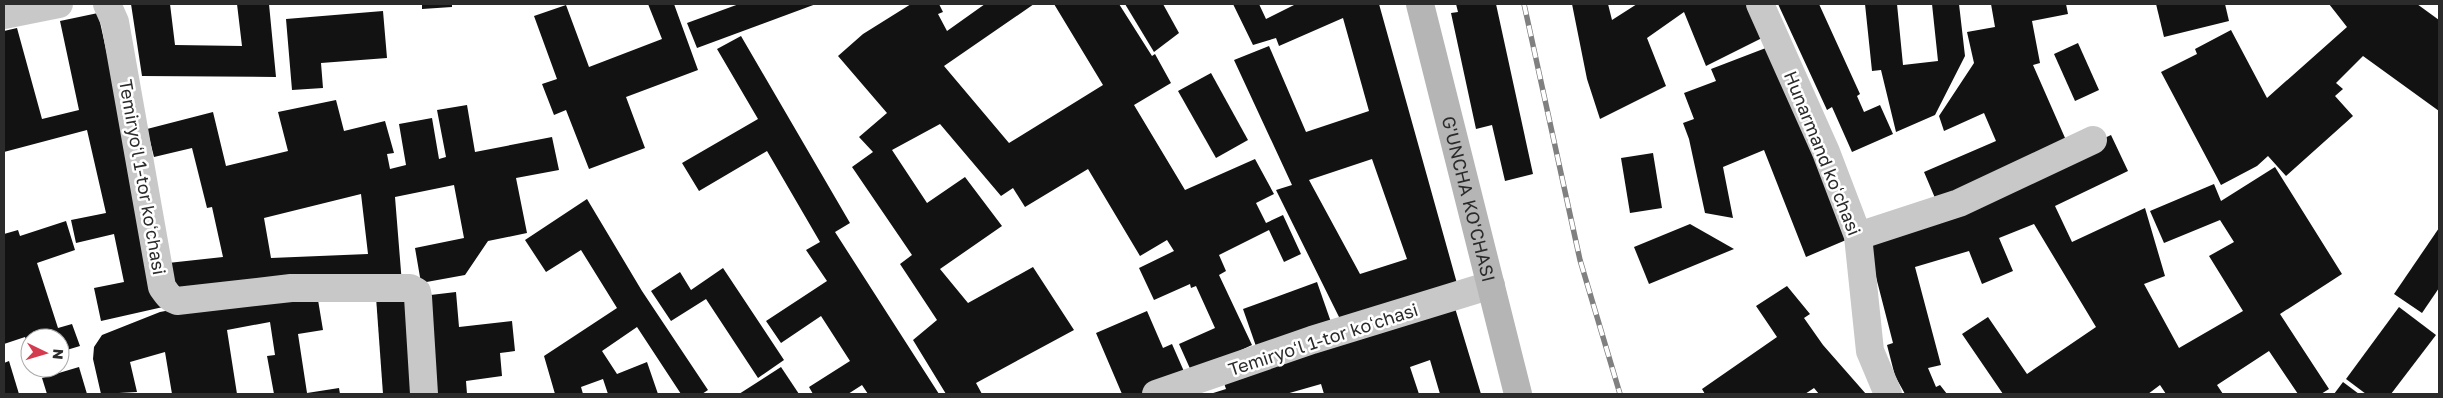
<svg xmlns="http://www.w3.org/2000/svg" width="2443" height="398" viewBox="0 0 2443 398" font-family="'Golos Text',sans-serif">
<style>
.building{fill:#121212;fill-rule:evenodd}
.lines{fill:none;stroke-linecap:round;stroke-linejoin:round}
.street{stroke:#c8c8c8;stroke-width:28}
.secondary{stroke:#b5b5b5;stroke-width:28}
.rail-casing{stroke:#808080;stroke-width:5.5}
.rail{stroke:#fff;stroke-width:4;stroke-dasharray:11;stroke-linecap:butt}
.labels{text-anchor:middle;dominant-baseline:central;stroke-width:5;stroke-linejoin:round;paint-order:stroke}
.street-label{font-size:18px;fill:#2b2b2b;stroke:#fff}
</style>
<rect width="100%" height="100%" fill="#fff"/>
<!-- building -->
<g class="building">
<polygon points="131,4 170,4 175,45 242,46 237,4 269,4 276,77 142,76"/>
<polygon points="422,4 452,4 452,7 422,9"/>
<polygon points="648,4 674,4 698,70 626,97 645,148 589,169 566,110 554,115 542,84 557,79 534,16 566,5 589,67 662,39"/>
<polygon points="739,4 816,4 697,48 687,23"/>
<polygon points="911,4 939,4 943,12 938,14 947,31 985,4 1034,4 944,66 1009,143 1103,85 1054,4 1119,4 1152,56 1155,54 1171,83 1134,105 1185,190 1255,159 1274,194 1256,203 1266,223 1283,215 1301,254 1284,262 1269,230 1219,255 1226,271 1219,275 1252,345 1192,373 1179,344 1215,328 1196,286 1191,288 1190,284 1154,300 1139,268 1174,251 1167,240 1140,256 1088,169 1025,207 1013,188 1001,196 940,124 892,150 927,203 965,177 1002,226 940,269 968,303 1033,267 1074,330 976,383 982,394 946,394 913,340 937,320 900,264 912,255 852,167 873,152 859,137 887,113 838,56 863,34"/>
<polygon points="1125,4 1163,4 1179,33 1154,52"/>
<path d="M 1233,4 L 1259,4 L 1266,19 L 1296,4 L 1379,4 L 1458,287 L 1341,321 L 1276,190 L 1292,185 L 1234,60 L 1269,46 L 1306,132 L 1369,111 L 1343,18 L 1279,46 L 1276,38 L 1253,45 ZM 1372,159 L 1407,259 L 1360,274 L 1309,180 Z"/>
<polygon points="1456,4 1496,4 1533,174 1505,181 1492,125 1476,129 1451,13 1458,12"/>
<polygon points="1572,4 1608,4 1612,20 1637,4 1749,4 1764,37 1706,66 1684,12 1647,38 1666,86 1600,119 1587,79"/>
<polygon points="1778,4 1819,4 1860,94 1857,96 1864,112 1880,105 1893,134 1852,152 1832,107 1827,110"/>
<polygon points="1865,4 1897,4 1903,65 1938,61 1932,4 1959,4 1965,56 1935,115 1896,132 1881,70 1872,71"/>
<polygon points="1991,4 2066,4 2068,14 2032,21 2040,63 2033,65 2069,147 1938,205 1924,172 1996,141 1984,113 1944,131 1939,116 1974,63 1967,32 1995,27"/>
<polygon points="2156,4 2225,4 2229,21 2164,37"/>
<polygon points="2329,4 2417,4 2439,20 2439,111 2363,56 2336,83 2343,89 2335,96 2353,116 2286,176 2268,156 2257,166 2221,185 2161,72 2197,54 2195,49 2231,30 2267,98 2347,27"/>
<polygon points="383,11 387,58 321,63 323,88 292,90 286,19"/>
<polygon points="98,13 163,307 101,321 94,288 124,282 114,234 76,243 71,220 106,213 87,130 4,152 4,31 17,28 42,119 79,110 60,21"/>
<polygon points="741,36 850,223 835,232 939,394 868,394 862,385 848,394 813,394 809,387 850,361 821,316 781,343 766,321 827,281 806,250 820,242 767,151 699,191 682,163 758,119 717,49"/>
<polygon points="2078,43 2099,90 2075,101 2054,54"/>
<polygon points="1771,46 1846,240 1806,257 1764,150 1723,167 1733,218 1705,213 1689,139 1683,123 1694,119 1684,93 1716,81 1711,69"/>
<polygon points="1211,73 1248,140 1216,158 1178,91"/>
<path d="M 336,100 L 344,131 L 385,121 L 394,153 L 387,154 L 390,169 L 406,165 L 399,124 L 432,118 L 439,159 L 446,157 L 437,110 L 467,105 L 475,152 L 552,137 L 559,170 L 516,178 L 527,233 L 488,241 L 465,275 L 421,283 L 415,248 L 464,238 L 454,185 L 395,197 L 402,284 L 176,295 L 168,263 L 223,257 L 212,207 L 207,208 L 192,148 L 154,157 L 147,129 L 213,112 L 226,166 L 288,151 L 278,112 ZM 361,194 L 368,254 L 271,258 L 264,218 Z"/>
<polygon points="2111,135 2128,171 2055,206 2072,242 2145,208 2165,276 2144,284 2179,348 2243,311 2209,256 2234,242 2220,220 2164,243 2150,211 2214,184 2221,201 2275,167 2342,274 2280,314 2329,389 2321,394 2298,394 2269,351 2217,385 2223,394 2166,394 2160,385 2148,394 2003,394 1962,334 1988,317 2027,374 2096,327 2034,224 1999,238 2013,271 1982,284 1969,251 1915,267 1941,365 1928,368 1936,387 1940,385 1947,394 1905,394 1895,376 1887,345 1893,343 1867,242 2008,183"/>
<polygon points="1653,153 1662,208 1630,213 1621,158"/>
<polygon points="587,199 642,291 708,390 702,394 681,394 637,327 602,351 617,374 647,362 658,394 608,394 603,379 581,387 583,394 555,394 544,356 617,308 581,250 546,272 525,240"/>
<polygon points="66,221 75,250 37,263 58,328 72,324 80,346 60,352 60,338 30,338 30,353 25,337 4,344 4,234 18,230 20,236"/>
<polygon points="1690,224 1734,249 1649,284 1634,247"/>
<polygon points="2439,228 2439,288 2422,313 2394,294"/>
<polygon points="723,268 784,360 758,378 706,299 671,321 651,291 680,272 691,290"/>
<polygon points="1317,282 1332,325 1258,352 1243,309"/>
<polygon points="1787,286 1810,314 1804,318 1823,345 1866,394 1819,394 1814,388 1805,394 1705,394 1702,389 1777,337 1756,306"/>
<polygon points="456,292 459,327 512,321 515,351 500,353 502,376 466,381 467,394 433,394 422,296"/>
<polygon points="317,294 323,330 298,334 307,393 339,388 340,394 274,394 267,356 275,355 270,322 227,330 237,394 172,394 165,352 130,362 137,392 101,394 93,359 94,347 102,335 160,312 197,305"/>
<polygon points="405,295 413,394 383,394 376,297"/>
<polygon points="2399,307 2436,335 2391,394 2366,394 2346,379"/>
<polygon points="1455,308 1481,394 1440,394 1430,360 1410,367 1419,394 1324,394 1321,384 1286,394 1210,394 1226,389 1221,374"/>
<polygon points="1147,311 1163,348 1172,344 1186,376 1143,394 1122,394 1096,333"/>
<polygon points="9,361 19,394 4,394 4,363"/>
<polygon points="79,367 87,394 47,394 42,378"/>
<polygon points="781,367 799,394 739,394"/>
<polygon points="2343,382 2359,394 2334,394"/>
</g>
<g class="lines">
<!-- street -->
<g class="street">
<path d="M 107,4 L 115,22 L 162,287 C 167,294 169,298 177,301 L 291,288 L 410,288 L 417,292 L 418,297 L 424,394"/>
<polyline points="1760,4 1826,152 1858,236 1870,351 1888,394"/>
<polyline points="4,15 59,4"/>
<polyline points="1858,236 1959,203 2093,140"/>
<polyline points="1156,394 1312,340 1491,285"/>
</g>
<!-- secondary -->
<path class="secondary" id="s1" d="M 1420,4 L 1518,394"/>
<!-- rail casing -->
<g class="rail-casing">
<polyline id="rail" points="1524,4 1580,260 1620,394"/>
</g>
<!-- rail -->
<use href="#rail" class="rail"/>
</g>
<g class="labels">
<!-- street labels -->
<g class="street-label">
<text transform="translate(1823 153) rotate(68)">Hunarmand koʻchasi</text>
<text transform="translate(143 177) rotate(80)">Temiryoʻl 1-tor koʻchasi</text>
<text stroke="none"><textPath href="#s1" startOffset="201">G'UNCHA KO'CHASI</textPath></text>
<text transform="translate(1323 339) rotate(-18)">Temiryoʻl 1-tor koʻchasi</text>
</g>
</g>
<!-- border -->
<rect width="2443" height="398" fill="none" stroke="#2b2b2b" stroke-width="10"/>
<!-- north arrow -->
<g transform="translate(45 353) rotate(95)"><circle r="24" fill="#ffffff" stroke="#aaaaaa"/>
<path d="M0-4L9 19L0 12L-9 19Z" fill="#d53b4f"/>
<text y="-8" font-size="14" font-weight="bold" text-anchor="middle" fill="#2b2b2b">N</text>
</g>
</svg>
